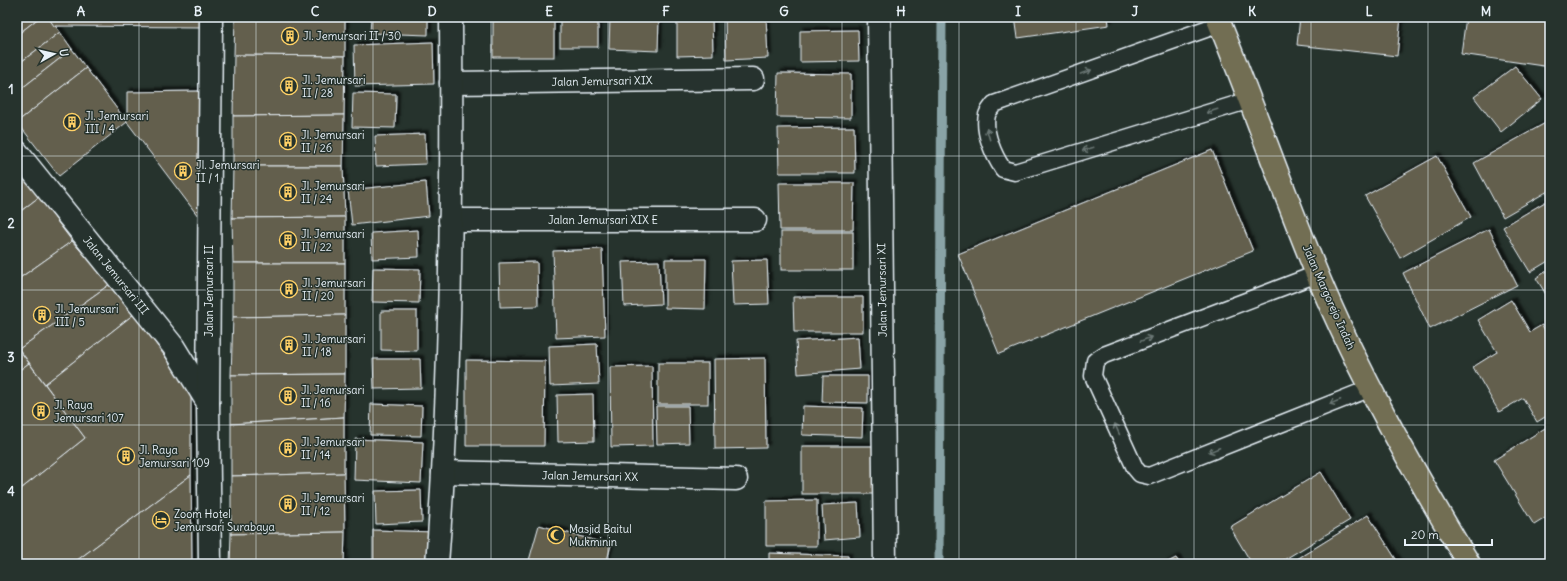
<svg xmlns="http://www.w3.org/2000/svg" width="1567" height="581" viewBox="0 0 1567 581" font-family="Delius,sans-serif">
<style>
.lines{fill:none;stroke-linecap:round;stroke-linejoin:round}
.stream{stroke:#89a3a6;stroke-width:9}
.building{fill:#635f4d;stroke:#e8f1f8;filter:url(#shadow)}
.lane-casing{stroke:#e8f1f8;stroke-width:19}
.street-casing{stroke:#e8f1f8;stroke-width:25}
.primary-casing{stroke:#e8f1f8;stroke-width:25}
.lane{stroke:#26332d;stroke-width:16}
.street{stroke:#26332d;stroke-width:22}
.primary{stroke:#726e52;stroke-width:22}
.oneway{stroke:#6a7674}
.grid{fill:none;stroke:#e8f1f8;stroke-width:1;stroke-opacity:0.55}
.labels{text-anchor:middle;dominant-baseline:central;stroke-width:3;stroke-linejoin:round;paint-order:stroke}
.poi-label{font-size:11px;fill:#e8f1f8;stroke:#26332d;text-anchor:start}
.street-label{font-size:11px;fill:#e8f1f8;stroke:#26332d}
.neatline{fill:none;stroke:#e8f1f8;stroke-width:1.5}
.grid-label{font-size:13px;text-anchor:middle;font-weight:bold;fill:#e8f1f8}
</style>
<defs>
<filter id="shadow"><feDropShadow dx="3.5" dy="-3.5" stdDeviation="1" flood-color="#0009"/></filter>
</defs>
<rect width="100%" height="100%" fill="#26332d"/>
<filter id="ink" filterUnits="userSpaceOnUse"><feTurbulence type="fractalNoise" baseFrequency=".025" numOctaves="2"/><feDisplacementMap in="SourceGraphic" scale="8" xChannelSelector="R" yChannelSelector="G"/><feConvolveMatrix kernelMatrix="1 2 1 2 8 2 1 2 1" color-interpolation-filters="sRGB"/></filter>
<g filter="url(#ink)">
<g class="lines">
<!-- stream -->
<polyline class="stream" points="939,564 942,17"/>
</g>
<!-- building -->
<g class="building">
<polygon points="17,17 40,17 17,35"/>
<polygon points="40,17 48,17 60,32 17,65 17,35"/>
<polygon points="48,17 202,17 202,27 54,26"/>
<polygon points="235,17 345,17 345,56 234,55"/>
<polygon points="371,17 428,17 428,35 370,33"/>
<rect x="493" y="17" width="61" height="40"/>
<rect x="560" y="17" width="38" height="30"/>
<polygon points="610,17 659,17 658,51 609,49"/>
<polygon points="677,17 712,17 713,55 677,56"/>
<polygon points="725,17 766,17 768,58 726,60"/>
<polygon points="1015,17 1108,17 1109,25 1018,38"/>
<polygon points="1300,17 1401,17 1397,56 1297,45"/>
<polygon points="1466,17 1550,17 1550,67 1461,54"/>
<polygon points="858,30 859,61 800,62 800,31"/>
<polygon points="60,32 72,49 17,92 17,65"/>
<polygon points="433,42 434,84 355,86 354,45"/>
<polygon points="72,49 86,68 17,122 17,92"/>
<polygon points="234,55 345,56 344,115 233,116"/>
<polygon points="1515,66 1542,99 1501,132 1474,97"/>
<polygon points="86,68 127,122 59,176 17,122"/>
<polygon points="778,73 851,74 851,118 777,117"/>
<polygon points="202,91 201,220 127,122 127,92"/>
<polygon points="353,93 396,94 395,128 352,127"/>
<polygon points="344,115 343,166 233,166 233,116"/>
<polygon points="1549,121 1550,190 1503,217 1474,163"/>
<polygon points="854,127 855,173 779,173 778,128"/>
<polygon points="425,134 426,164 376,166 375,136"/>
<polygon points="1212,150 1253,251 999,354 958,254"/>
<polygon points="1437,156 1471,217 1400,258 1365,196"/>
<polygon points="233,166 343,166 345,217 232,218"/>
<polygon points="17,168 39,197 17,214"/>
<polygon points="426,182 429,216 352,225 348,190"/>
<polygon points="779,183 854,183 853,230 780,230"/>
<polygon points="39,197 72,241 17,280 17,214"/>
<polygon points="1550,199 1550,260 1530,272 1503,227"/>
<polygon points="345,217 345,263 233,263 232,218"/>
<polygon points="1489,229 1517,285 1430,329 1403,273"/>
<polygon points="418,230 419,257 372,259 371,233"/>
<rect x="781" y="232" width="72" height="38"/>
<polygon points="72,241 110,284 19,349 17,347 17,280"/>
<polygon points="602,249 605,336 556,338 553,251"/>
<polygon points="665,259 706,259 705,309 665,308"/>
<polygon points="767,260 769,304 733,305 731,261"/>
<polygon points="659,261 661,304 624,306 622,262"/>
<polygon points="537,262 538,306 500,307 499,263"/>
<polygon points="233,263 345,263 345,315 233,317"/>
<polygon points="373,268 420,269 419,303 372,302"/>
<polygon points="1550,269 1550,301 1536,278"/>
<polygon points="110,284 134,314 45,384 19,349"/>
<polygon points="793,297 863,297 863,332 794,332"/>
<polygon points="1511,300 1530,332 1542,325 1550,339 1550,414 1537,422 1523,398 1499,412 1473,367 1497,352 1478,320"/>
<polygon points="381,311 417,311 417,351 381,350"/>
<polygon points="134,314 191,392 191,475 72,564 17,564 17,492 85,438 45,384"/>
<polygon points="345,315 345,374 231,375 233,317"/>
<polygon points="858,337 860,369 798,374 796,341"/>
<polygon points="597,344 599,384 550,386 549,346"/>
<polygon points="17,347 29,363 17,372"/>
<polygon points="765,358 766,448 715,449 714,359"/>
<polygon points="373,359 420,359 421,388 374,389"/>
<polygon points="466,360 545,361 544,446 466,446"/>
<polygon points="29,363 85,438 17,492 17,372"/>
<rect x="658" y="363" width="50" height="41"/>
<polygon points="652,366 653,446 611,447 610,367"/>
<polygon points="345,374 344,417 231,424 231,375"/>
<polygon points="823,376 868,376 868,403 822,402"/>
<polygon points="593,394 594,441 558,442 557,395"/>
<polygon points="371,404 422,406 421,436 370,435"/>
<polygon points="656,406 688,406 689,443 657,444"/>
<polygon points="803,406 863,408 862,437 802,435"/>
<polygon points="344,417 344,473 231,476 231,424"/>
<polygon points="1550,425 1550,515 1534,525 1494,460"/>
<polygon points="355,439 423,442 421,483 354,480"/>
<rect x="802" y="446" width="74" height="48"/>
<polygon points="1321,472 1350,520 1277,564 1252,564 1230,527"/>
<polygon points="344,473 345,532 231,534 231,476"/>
<polygon points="191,475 192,564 72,564"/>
<polygon points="421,490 422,522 376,524 375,491"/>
<polygon points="817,500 817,546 766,546 766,501"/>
<polygon points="858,503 860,537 824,540 822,505"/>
<polygon points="1368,515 1399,564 1289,564"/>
<polygon points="539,525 611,545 606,564 528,564"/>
<polygon points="373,530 434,532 432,564 373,564"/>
<polygon points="345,532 344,564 230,564 231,534"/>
<polygon points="769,553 848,556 848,564 769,564"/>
<polygon points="1176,558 1180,564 1164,564"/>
</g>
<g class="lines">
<!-- lane casing -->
<g class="lane-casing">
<g id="lane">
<path d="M 1220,24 L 994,104 C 992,107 988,111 987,115 C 983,132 994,156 1003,169 L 1015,172 L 1250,100"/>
<polyline points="1317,274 1104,355 1095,361 1093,376 1135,468 1140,474 1149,476 1371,388"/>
</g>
</g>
<!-- street casing -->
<g class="street-casing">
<g id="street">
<polyline points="879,17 885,564"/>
<polyline points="451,83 753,79"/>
<polyline points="17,152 173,346 208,403"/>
<polyline points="450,220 755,220"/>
<polyline points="443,472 736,479"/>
<polyline points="210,564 208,404 211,17"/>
<path d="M 437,564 C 451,382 452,199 451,17"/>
</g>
</g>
<!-- primary casing -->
<g class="primary-casing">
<path id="primary" d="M 1217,17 C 1252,102 1282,189 1317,274 C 1359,375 1413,470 1469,564"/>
</g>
<!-- lane -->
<use href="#lane" class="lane"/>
<!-- street -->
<use href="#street" class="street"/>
<!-- primary -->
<use href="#primary" class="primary"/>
</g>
<!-- one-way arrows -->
<defs><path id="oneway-shaft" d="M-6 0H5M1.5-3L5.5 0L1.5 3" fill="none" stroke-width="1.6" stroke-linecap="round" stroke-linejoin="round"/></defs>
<g class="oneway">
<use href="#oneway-shaft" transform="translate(1086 72) rotate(-20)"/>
<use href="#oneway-shaft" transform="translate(1212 111) rotate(163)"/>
<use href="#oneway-shaft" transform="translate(988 134) rotate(-107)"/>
<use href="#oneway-shaft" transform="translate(1088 149) rotate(163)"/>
<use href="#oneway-shaft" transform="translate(1146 339) rotate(-21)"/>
<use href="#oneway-shaft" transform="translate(1335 402) rotate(158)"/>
<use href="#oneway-shaft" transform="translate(1117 429) rotate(-114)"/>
<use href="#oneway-shaft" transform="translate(1214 450) rotate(158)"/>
</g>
</g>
<!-- grid -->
<path class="grid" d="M 139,17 L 139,564M 256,17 L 256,564M 373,17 L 373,564M 491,17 L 491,564M 608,17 L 608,564M 725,17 L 725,564M 842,17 L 842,564M 959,17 L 959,564M 1076,17 L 1076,564M 1194,17 L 1194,564M 1311,17 L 1311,564M 1428,17 L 1428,564M 17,156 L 1550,156M 17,290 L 1550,290M 17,425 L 1550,425"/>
<!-- icons -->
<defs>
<g id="building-ring" transform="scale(0.9)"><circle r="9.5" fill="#26332d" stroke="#ffd166" stroke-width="1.5"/><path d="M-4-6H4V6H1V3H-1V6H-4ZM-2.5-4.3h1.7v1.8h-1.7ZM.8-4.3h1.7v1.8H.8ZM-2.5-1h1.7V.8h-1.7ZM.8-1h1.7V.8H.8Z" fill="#ffd166"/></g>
<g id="hotel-ring" transform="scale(0.9)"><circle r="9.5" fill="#26332d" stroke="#ffd166" stroke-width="1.5"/><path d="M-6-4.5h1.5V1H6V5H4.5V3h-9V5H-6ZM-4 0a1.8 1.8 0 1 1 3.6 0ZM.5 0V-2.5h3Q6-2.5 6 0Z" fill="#ffd166"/></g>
<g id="mosque-ring" transform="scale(0.9)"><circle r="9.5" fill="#26332d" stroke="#ffd166" stroke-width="1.5"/><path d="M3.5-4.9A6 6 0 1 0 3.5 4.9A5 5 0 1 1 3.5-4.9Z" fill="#ffd166"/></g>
</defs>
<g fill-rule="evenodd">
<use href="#building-ring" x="290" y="36"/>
<use href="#building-ring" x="289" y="86"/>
<use href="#building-ring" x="72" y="122"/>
<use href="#building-ring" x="288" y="141"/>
<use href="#building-ring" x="183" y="171"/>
<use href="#building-ring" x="288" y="192"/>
<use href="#building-ring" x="288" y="240"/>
<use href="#building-ring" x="289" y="289"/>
<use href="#building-ring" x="42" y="315"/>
<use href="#building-ring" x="289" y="345"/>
<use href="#building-ring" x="288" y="396"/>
<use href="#building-ring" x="41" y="411"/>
<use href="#building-ring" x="288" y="448"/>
<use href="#building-ring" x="126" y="456"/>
<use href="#building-ring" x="288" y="504"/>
<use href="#hotel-ring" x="161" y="520"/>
<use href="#mosque-ring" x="556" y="535"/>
</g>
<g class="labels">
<!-- poi labels -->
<g class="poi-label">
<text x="303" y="36">Jl. Jemursari II / 30</text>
<text x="302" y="80">Jl. Jemursari<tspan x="302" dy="13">II / 28</tspan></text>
<text x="85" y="116">Jl. Jemursari<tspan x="85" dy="13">III / 4</tspan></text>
<text x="301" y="135">Jl. Jemursari<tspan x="301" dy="13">II / 26</tspan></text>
<text x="196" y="165">Jl. Jemursari<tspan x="196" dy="13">II / 1</tspan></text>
<text x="301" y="186">Jl. Jemursari<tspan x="301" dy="13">II / 24</tspan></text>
<text x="301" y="234">Jl. Jemursari<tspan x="301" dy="13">II / 22</tspan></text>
<text x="302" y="283">Jl. Jemursari<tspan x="302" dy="13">II / 20</tspan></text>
<text x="55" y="309">Jl. Jemursari<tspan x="55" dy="13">III / 5</tspan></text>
<text x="302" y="339">Jl. Jemursari<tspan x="302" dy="13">II / 18</tspan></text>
<text x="301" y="390">Jl. Jemursari<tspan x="301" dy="13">II / 16</tspan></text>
<text x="54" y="405">Jl. Raya<tspan x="54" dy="13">Jemursari 107</tspan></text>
<text x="301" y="442">Jl. Jemursari<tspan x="301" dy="13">II / 14</tspan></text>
<text x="139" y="450">Jl. Raya<tspan x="139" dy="13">Jemursari 109</tspan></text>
<text x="301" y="498">Jl. Jemursari<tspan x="301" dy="13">II / 12</tspan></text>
<text x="174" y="514">Zoom Hotel<tspan x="174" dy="13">Jemursari Surabaya</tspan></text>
<text x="569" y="529">Masjid Baitul<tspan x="569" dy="13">Mukminin</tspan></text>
</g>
<!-- street labels -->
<g class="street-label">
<text transform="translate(602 81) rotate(-1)">Jalan Jemursari XIX</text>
<text x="603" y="220">Jalan Jemursari XIX E</text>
<text transform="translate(116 275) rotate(51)">Jalan Jemursari III</text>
<text transform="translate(882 290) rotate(-91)">Jalan Jemursari XI</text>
<text transform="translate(209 291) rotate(-90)">Jalan Jemursari II</text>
<text transform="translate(1329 297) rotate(66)">Jalan Margorejo Indah</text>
<text transform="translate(590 476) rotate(1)">Jalan Jemursari XX</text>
</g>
</g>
<!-- margin -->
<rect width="1567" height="581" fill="none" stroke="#26332d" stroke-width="44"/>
<!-- north arrow -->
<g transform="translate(54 54) rotate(82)" stroke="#26332d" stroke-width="3" paint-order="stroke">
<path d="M0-3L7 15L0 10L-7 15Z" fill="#e8f1f8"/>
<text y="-6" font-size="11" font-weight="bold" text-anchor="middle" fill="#e8f1f8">U</text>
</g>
<!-- scale -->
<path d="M1405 539v6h87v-6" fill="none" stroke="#e8f1f8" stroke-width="2"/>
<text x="1411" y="539" font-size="12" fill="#e8f1f8" stroke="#26332d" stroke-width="3" paint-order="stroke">20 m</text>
<rect x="22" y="22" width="1523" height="537" class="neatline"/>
<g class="grid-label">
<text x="81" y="16">A</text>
<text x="198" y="16">B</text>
<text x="315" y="16">C</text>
<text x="432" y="16">D</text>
<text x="549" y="16">E</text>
<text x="666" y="16">F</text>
<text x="784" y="16">G</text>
<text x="901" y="16">H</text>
<text x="1018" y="16">I</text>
<text x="1135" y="16">J</text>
<text x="1252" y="16">K</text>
<text x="1369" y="16">L</text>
<text x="1486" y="16">M</text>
<text x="11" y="94">1</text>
<text x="11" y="228">2</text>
<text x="11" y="362">3</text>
<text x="11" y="496">4</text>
</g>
</svg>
